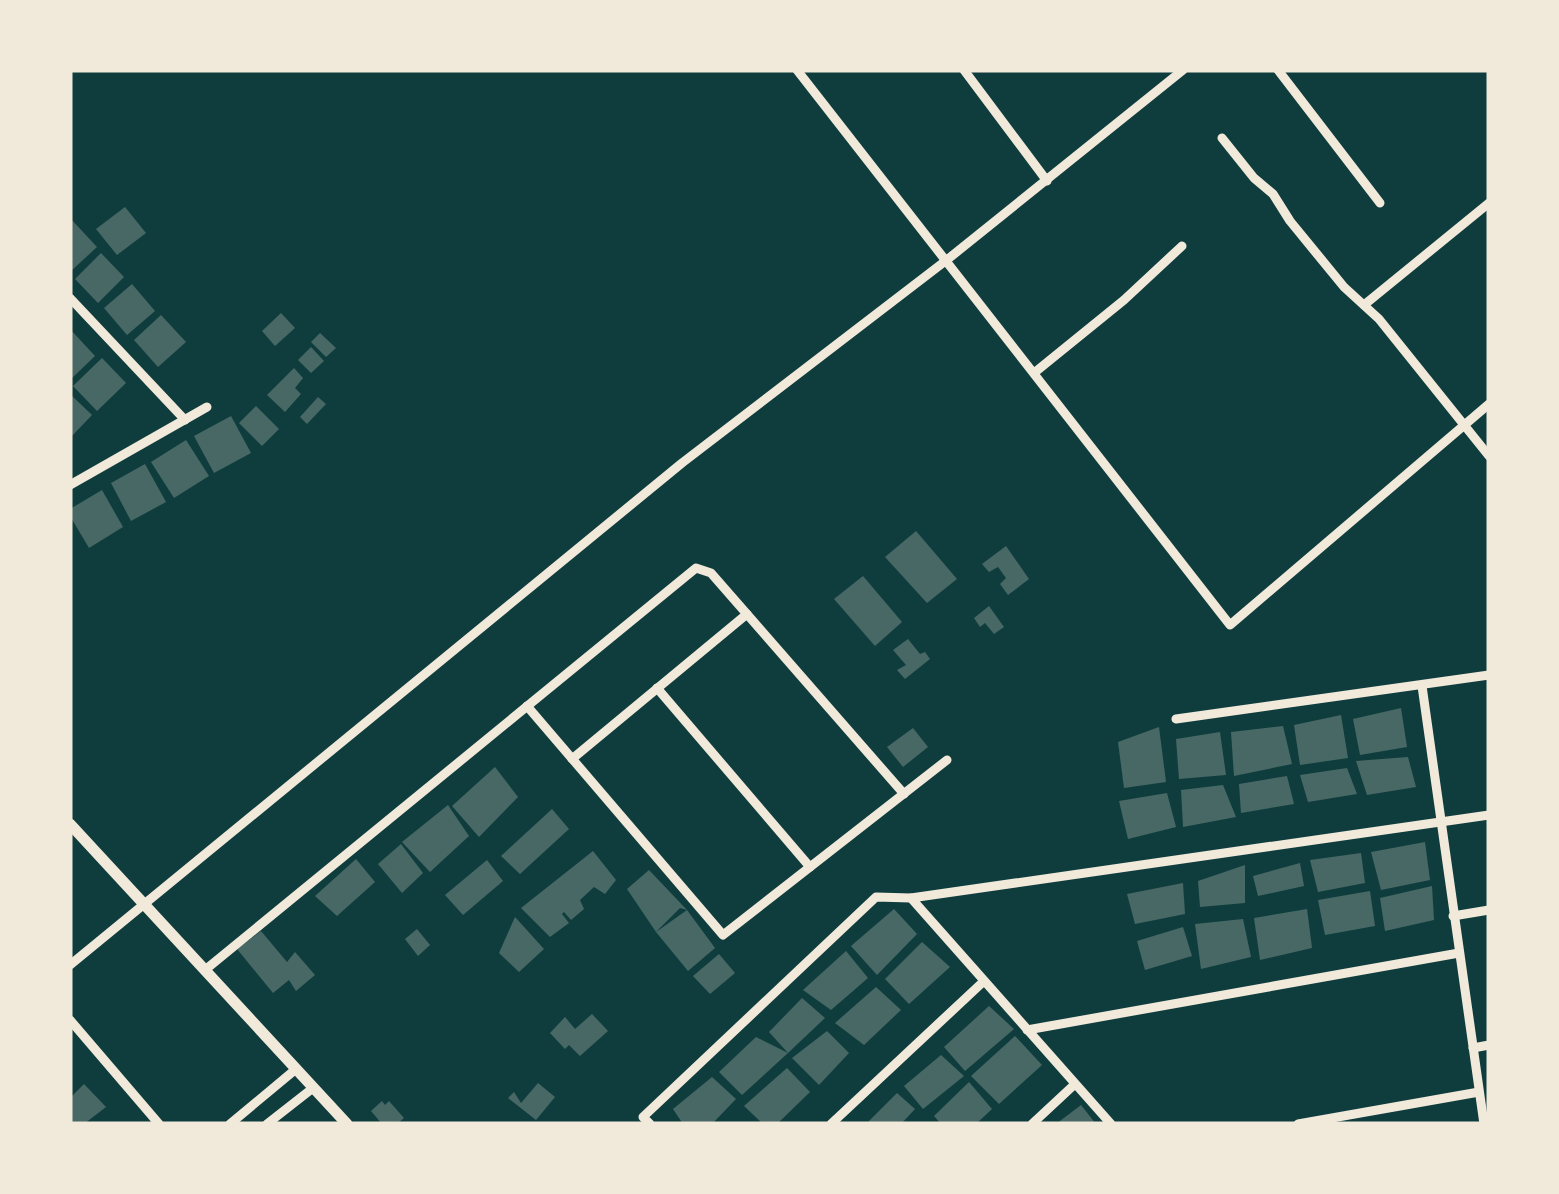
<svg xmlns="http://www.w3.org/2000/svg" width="1559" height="1194" viewBox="0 0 1559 1194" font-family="Manrope,sans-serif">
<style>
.building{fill:#486865}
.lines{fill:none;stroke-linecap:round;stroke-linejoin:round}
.minor{stroke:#f1e9da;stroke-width:9}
.secondary{stroke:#f1e9da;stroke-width:11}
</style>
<rect width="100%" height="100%" fill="#0f3d3e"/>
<!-- building -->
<g class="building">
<polygon points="125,207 146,233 117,255 96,229"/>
<polygon points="70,218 97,247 70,272"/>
<polygon points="101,253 124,277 98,303 75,279"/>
<polygon points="132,284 155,311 127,335 104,308"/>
<polygon points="281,313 295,328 275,346 262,331"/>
<polygon points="161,315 186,342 158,367 134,340"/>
<polygon points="70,329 95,356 70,380"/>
<polygon points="320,333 336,348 326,357 311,342"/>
<polygon points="311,347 324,361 311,373 298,360"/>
<polygon points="102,358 126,383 97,411 73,386"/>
<polygon points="294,368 303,378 295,388 301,394 285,412 267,395"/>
<polygon points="70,394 92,415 70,438"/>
<polygon points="318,397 326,404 307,424 300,417"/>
<polygon points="256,406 279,429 262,446 239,423"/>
<polygon points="231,416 251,453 214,473 194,436"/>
<polygon points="186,440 209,476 174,498 151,462"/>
<polygon points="145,464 166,502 131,521 111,483"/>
<polygon points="102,490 123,527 89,548 70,516 70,509"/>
<polygon points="916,531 957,579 927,603 885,557"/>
<polygon points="1006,546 1029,579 1008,595 1000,584 1006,578 998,567 989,572 982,564"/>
<polygon points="863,576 902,622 875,646 834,599"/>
<polygon points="989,606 1004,627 994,634 985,623 980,627 974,618"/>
<polygon points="908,639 920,654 925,652 930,659 905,679 897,670 906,665 893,650"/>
<polygon points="1401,708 1407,747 1360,755 1353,719"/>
<polygon points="1341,715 1348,758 1300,765 1294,725"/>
<polygon points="1283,726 1292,764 1234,776 1231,732"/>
<polygon points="1159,727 1166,782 1124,788 1118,742"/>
<polygon points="913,728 928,747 903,767 887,747"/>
<polygon points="1220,732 1226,775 1179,779 1176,739"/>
<polygon points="1408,757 1416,787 1367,795 1356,761"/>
<polygon points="495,767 518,797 479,837 452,806"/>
<polygon points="1347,768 1357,794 1308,802 1300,775"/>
<polygon points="1287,776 1294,804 1241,813 1239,784"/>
<polygon points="1223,785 1236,817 1183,827 1181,790"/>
<polygon points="1167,793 1176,827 1128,839 1119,801"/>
<polygon points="448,805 469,836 430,872 402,842"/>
<polygon points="552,809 569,829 520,874 501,856"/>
<polygon points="1425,842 1430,880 1381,890 1371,852"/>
<polygon points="401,844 423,873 402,893 378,864"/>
<polygon points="593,851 616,880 605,894 594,887 580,900 584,909 571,920 564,912 562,914 569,923 550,937 521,908"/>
<polygon points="1361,853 1365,883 1318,892 1310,860"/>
<polygon points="356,859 375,882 337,916 315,896"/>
<polygon points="487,860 503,881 463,915 445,895"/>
<polygon points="1300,863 1304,886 1258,896 1253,876"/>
<polygon points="1245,865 1245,903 1200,907 1198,881"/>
<polygon points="649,870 687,910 680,908 656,932 687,910 715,948 688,971 656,932 627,889"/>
<polygon points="1183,883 1185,914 1135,924 1127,894"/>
<polygon points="1432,886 1434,920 1385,931 1380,898"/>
<polygon points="1370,891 1375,926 1325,935 1318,900"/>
<polygon points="894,909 917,934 877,975 851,946"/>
<polygon points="1307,909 1312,948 1260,960 1254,918"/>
<polygon points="515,917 544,949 519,972 499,953"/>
<polygon points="1243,919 1251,957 1201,969 1195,924"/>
<polygon points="1183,927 1192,956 1145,970 1137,941"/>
<polygon points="417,929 430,945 418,956 405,939"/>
<polygon points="261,931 287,962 295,952 315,975 296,991 289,980 273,993 237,949"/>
<polygon points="922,942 950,967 909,1004 885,979"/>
<polygon points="846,951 868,978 831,1010 803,990"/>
<polygon points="719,954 735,973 710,994 693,976"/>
<polygon points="876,987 901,1010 864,1045 835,1023"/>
<polygon points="802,998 825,1018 788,1053 769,1032"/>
<polygon points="989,1006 1014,1029 965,1071 944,1047"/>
<polygon points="592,1014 608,1031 580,1056 569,1045 565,1049 550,1033 565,1017 575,1029"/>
<polygon points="827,1031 849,1053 819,1085 792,1058"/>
<polygon points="1015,1036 1042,1065 999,1104 971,1076"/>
<polygon points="756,1037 788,1053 742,1095 719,1072"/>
<polygon points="941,1055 964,1076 923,1109 904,1086"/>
<polygon points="787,1068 810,1092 777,1124 763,1124 744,1106"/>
<polygon points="712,1077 736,1099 712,1124 683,1124 673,1109"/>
<polygon points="969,1082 992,1109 976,1124 941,1124 934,1116"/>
<polygon points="538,1083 555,1097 536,1120 508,1098 514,1092 521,1103"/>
<polygon points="84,1084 106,1107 84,1124 72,1124 70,1098"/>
<polygon points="897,1093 915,1109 901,1124 866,1124"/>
<polygon points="382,1101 385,1105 389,1101 404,1118 397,1124 382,1124 371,1111"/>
<polygon points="1081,1105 1096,1124 1056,1124"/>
</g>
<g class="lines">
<!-- minor -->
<g class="minor">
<polyline points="797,70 1230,625 1489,404"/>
<polyline points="964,70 1047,181"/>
<polyline points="1278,70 1380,203"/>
<polyline points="1222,138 1254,178 1273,194 1290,221 1344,287 1379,319 1489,456"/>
<polyline points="70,298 185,420"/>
<polyline points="1364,305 1489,203"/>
<polyline points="1034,373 1124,300 1182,246"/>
<polyline points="70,485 207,407"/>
<polyline points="1422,686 1484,1124"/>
<polyline points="657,688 810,867"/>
<polyline points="527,706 723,935 947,760"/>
<polyline points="1176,719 1489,675"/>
<polyline points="572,759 747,614"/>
<polyline points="911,898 1111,1124"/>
<polyline points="1453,916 1489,910"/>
<polyline points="70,965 682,463 948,259 1183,70"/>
<polyline points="205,970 696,568 711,573 904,794"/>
<polyline points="70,1020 159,1124"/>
<polyline points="1027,1030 1459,953"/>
<polyline points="1473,1048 1489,1045"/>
<polyline points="230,1124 296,1069"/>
<polyline points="267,1124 313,1088"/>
<polyline points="650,1124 643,1117 876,897 911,898 1489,815"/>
<polyline points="831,1124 984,981"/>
<polyline points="1032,1124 1075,1084"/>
<polyline points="1298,1124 1479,1092"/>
</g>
<!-- secondary -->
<polyline class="secondary" points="70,824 347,1124"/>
</g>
<!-- border -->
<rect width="1559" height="1194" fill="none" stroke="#f1e9da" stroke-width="145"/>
</svg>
